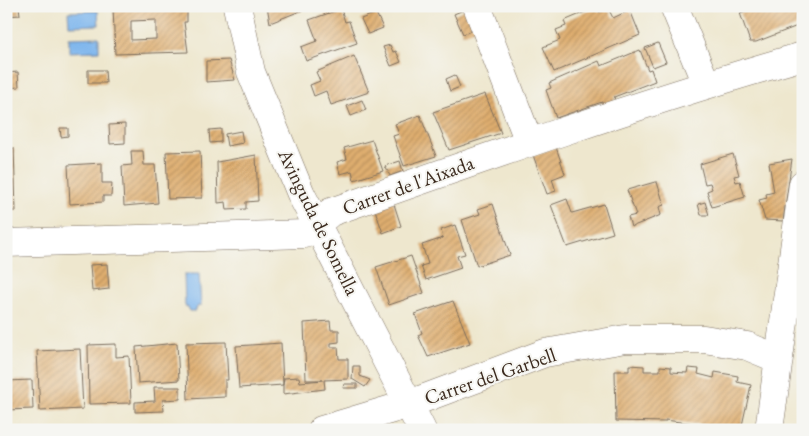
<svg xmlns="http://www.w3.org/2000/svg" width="809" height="436" viewBox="0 0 809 436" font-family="'EB Garamond',serif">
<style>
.water{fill:#7db5ed;stroke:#5c7086}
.building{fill:url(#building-hatch);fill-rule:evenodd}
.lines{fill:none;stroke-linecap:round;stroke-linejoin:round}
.street-casing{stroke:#7a6c5c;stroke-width:29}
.street{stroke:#fff;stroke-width:28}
.labels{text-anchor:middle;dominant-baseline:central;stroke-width:4;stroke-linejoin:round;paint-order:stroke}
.street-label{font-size:20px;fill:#3b2a1e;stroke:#f6f6f2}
</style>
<defs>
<pattern id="building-hatch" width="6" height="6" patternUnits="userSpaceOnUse" patternTransform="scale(1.25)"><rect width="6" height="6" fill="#dfae6f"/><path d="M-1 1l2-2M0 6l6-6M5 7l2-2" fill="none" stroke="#b68e5b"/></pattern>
</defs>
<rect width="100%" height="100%" fill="#f6f6f2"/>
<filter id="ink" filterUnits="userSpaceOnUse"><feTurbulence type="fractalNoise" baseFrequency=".02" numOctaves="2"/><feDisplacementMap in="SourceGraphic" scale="10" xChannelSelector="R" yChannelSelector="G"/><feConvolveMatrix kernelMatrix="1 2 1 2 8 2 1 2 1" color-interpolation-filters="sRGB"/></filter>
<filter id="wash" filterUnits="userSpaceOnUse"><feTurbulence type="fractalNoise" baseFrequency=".0096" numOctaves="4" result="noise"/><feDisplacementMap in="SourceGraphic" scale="20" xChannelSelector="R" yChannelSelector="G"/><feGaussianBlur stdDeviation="1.12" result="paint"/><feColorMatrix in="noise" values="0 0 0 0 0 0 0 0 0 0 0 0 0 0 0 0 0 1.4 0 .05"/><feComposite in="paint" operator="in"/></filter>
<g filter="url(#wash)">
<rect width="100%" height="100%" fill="#eee7ce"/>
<!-- water -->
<g class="water">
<polygon points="98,11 99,25 69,26 68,12"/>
<polygon points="99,37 99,51 69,52 69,38"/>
<polygon points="184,274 199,274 201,306 198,306 195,311 190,311 188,307 185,306"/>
</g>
<g id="blocks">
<!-- building -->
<g class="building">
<polygon points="6,6 19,6 20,15 6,16"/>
<path d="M 187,6 L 187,22 L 184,22 L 188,52 L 115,54 L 113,8 ZM 156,20 L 156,39 L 131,40 L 131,21 Z"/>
<polygon points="267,6 313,6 270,23"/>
<polygon points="760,6 793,6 800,25 756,42 750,42 740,13"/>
<polygon points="597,7 599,12 608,8 613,18 630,10 640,35 554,72 543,47 560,40 556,30 566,26 564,21"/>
<polygon points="468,8 476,29 463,34 454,14"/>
<polygon points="341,9 345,22 349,21 357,43 306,61 301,47 317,41 309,20"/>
<polygon points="376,13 383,28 368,34 361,19"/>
<polygon points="658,43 666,62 653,67 645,48"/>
<polygon points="390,45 393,52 396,51 401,62 391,66 383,47"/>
<polygon points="640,50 648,70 651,69 655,81 614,97 615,101 603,105 602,102 556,118 546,90 551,88 549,83 599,61 601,66"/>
<polygon points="354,56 369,92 331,105 326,91 314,96 310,85 320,81 316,72"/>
<polygon points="229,60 235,80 206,82 206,61"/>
<polygon points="88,70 105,70 106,83 88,83"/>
<polygon points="18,72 19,87 6,88 6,73"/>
<polygon points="455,75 460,87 450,91 446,79"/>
<polygon points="485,94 501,133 449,150 433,112"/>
<polygon points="362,100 366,110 351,116 347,106"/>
<polygon points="420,115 436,156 404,166 393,136 399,134 395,124"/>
<polygon points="125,124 125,143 110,144 109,125"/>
<polygon points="60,128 68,128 68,136 61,137"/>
<polygon points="221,129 221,142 210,143 209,130"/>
<polygon points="241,131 243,143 227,146 225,134"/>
<polygon points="372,140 383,171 354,180 352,171 340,174 337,162 347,159 344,148"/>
<polygon points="556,147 565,174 552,179 556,191 547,194 533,155"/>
<polygon points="14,148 16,211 6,211 6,149"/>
<polygon points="131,151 143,151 144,165 155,165 158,203 124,206 122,166 132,165"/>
<polygon points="200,151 202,198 168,199 166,152"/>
<polygon points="733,154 739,175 734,176 736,182 740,181 745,197 712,207 707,191 712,189 710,183 705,184 700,164"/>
<polygon points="256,155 258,201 246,202 246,209 227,210 226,202 218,203 217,162"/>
<polygon points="792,159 783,221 765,220 759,200 767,198 766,194 774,192 769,163"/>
<polygon points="400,161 403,171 390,176 385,166"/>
<polygon points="102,163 102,183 112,183 111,196 103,196 103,202 70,204 68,165"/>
<polygon points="655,182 657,182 664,205 659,207 661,215 631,227 628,217 636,215 627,190"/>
<polygon points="567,199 572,213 604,204 613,233 567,247 551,205"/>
<polygon points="393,201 401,226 383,233 374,207"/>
<polygon points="705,202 709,215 701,215 698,204"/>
<polygon points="493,204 510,255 477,266 462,220 480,214 478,209"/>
<polygon points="455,225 465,254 457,256 461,268 426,280 421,266 428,264 422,245 443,238 441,230"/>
<polygon points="411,256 424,293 389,305 376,267"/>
<polygon points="107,264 109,289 92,291 90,265"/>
<polygon points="453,301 470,343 428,357 418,335 422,333 415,314"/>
<polygon points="330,321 331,330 339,330 339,342 331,343 331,347 338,347 339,359 348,359 348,379 324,380 325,389 283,394 283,385 239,388 236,346 281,343 283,385 284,378 299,377 300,382 323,380 306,380 304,323"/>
<polygon points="226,342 228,380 225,380 225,397 188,399 186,343"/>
<polygon points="177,343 179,380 138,383 136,347"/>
<polygon points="116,344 116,357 129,356 131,403 89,404 88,345"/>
<polygon points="80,349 83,409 40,411 37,351"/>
<polygon points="629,365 644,366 644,371 660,371 660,366 671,367 671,372 687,373 688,368 699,369 698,374 714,378 715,372 738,376 737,382 751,385 741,430 665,420 665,422 616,421 615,371 629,371"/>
<polygon points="353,366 360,366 360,376 370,380 365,387 352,379"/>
<polygon points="32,380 33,409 6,410 6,381"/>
<polygon points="344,384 357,384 357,388 343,388"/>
<polygon points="154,387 180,387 180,399 163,400 164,411 135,412 135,402 155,401"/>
</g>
</g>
</g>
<g filter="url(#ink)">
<use href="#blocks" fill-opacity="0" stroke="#7a6c5c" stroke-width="1"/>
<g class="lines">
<!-- street casing -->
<g class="street-casing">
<g id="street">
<polyline points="237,6 251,72 301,194 422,430"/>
<polyline points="477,6 529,142"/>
<polyline points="674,6 706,84"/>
<path d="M 6,243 L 305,234 L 331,212 C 487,157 643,102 803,56"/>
<polyline points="322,430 409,404 545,353 625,339 704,339 747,346 778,359"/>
<polyline points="769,430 803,184"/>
</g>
</g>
<!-- street -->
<use href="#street" class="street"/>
</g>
</g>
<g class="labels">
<!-- street labels -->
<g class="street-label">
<text transform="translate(408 185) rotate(-20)">Carrer de l'Aixada</text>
<text transform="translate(319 222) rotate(64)">Avinguda de Somella</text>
<text transform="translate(490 376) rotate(-19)">Carrer del Garbell</text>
</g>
</g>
<!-- margin -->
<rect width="809" height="436" fill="none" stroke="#f6f6f2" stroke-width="25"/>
</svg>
